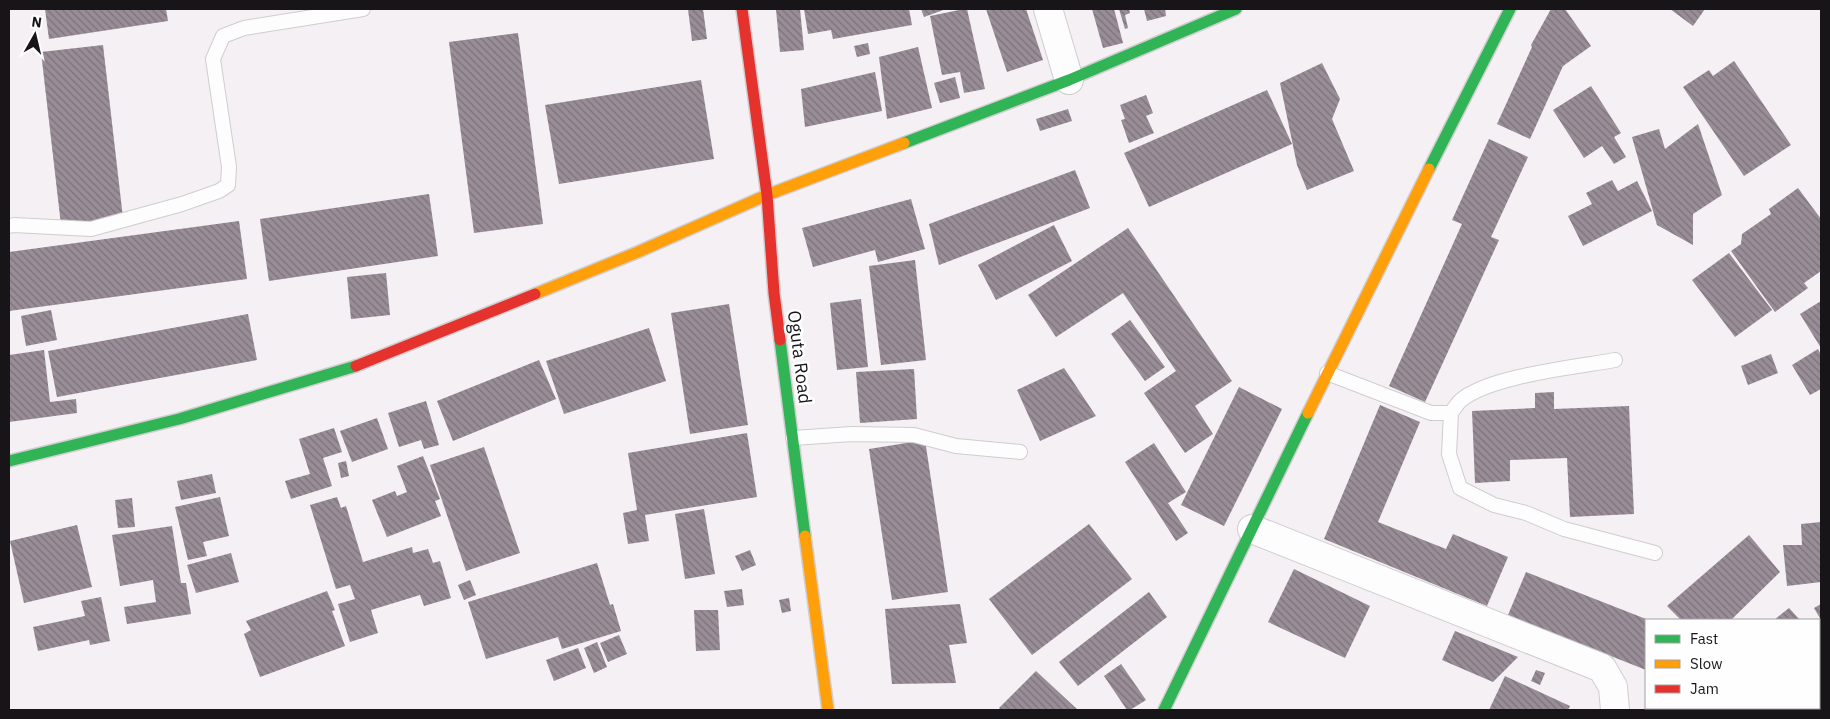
<svg xmlns="http://www.w3.org/2000/svg" width="1830" height="719" viewBox="0 0 1830 719" font-family="'IBM Plex Sans',sans-serif">
<style>
.building{fill:url(#building-back-hatch)}
.lines{fill:none;stroke-linecap:round;stroke-linejoin:round}
.lane-casing{stroke:#d0cdd0;stroke-width:16}
.street-casing{stroke:#d0cdd0;stroke-width:30}
.fast-casing{stroke:#d0cdd0;stroke-width:14}
.slow-casing{stroke:#d0cdd0;stroke-width:14}
.jam-casing{stroke:#d0cdd0;stroke-width:14}
.lane{stroke:#fdfdfd;stroke-width:14}
.street{stroke:#fdfdfd;stroke-width:28}
.fast{stroke:#30b455;stroke-width:11}
.slow{stroke:#ff9f0a;stroke-width:11}
.jam{stroke:#e5322d;stroke-width:11}
.labels{text-anchor:middle;dominant-baseline:central;stroke-width:5;stroke-linejoin:round;paint-order:stroke}
.street-label{font-size:18px;fill:#171517;stroke:#fefefe}
</style>
<defs>
<pattern id="building-back-hatch" width="6" height="6" patternUnits="userSpaceOnUse" patternTransform="scale(1.25)"><rect width="6" height="6" fill="#998d97"/><path d="M-1 5l2 2M0 0l6 6M5-1l2 2" fill="none" stroke="#7c727a"/></pattern>
</defs>
<rect width="100%" height="100%" fill="#f4f0f3"/>
<!-- building -->
<g class="building">
<polygon points="45,9 166,9 168,21 49,39"/>
<polygon points="688,9 703,9 707,39 692,41"/>
<polygon points="776,9 800,9 804,50 780,52"/>
<polygon points="804,9 909,9 912,25 833,39 831,30 808,34"/>
<polygon points="921,9 946,9 924,17"/>
<polygon points="964,9 967,9 985,89 964,93 960,72 942,75 930,16"/>
<polygon points="986,9 1026,9 1043,60 1007,72"/>
<polygon points="1092,9 1114,9 1123,43 1103,48"/>
<polygon points="1119,9 1129,9 1130,13 1125,15 1128,28 1125,29"/>
<polygon points="1144,9 1165,9 1166,16 1147,21"/>
<polygon points="1551,9 1565,9 1591,46 1563,66 1530,139 1497,124 1532,47 1531,45"/>
<polygon points="1670,9 1705,9 1693,26"/>
<polygon points="518,33 543,224 474,233 449,42"/>
<polygon points="868,43 870,54 857,57 854,46"/>
<polygon points="103,45 123,218 61,225 41,52"/>
<polygon points="918,47 932,108 887,119 879,57"/>
<polygon points="1734,61 1791,145 1744,176 1683,87 1709,70 1713,76"/>
<polygon points="1322,63 1340,99 1332,119 1354,171 1307,190 1297,165 1280,83"/>
<polygon points="875,72 882,111 805,127 801,89"/>
<polygon points="955,77 960,98 940,103 934,83"/>
<polygon points="701,80 714,159 559,184 545,105"/>
<polygon points="1591,86 1621,133 1614,137 1626,157 1614,164 1602,146 1584,158 1553,110"/>
<polygon points="1267,90 1292,144 1149,207 1124,153"/>
<polygon points="1146,95 1153,113 1146,116 1154,133 1129,143 1121,120 1125,119 1120,105"/>
<polygon points="1068,109 1072,121 1040,131 1036,119"/>
<polygon points="1698,124 1722,195 1693,214 1693,245 1657,225 1632,137 1659,129 1665,149"/>
<polygon points="1489,139 1528,157 1491,237 1499,240 1425,402 1389,386 1462,224 1452,220"/>
<polygon points="1075,170 1090,208 939,265 929,224"/>
<polygon points="1612,180 1618,191 1637,181 1652,211 1583,246 1568,216 1592,204 1586,193"/>
<polygon points="1798,188 1821,219 1821,271 1804,283 1808,288 1775,312 1731,251 1741,244 1742,234 1771,214 1769,209"/>
<polygon points="429,194 438,256 269,281 260,219"/>
<polygon points="911,199 925,249 878,262 875,250 813,267 802,228"/>
<polygon points="239,221 247,279 9,311 9,252"/>
<polygon points="1054,225 1072,261 996,300 978,265"/>
<polygon points="1128,228 1232,381 1195,406 1213,434 1185,453 1144,393 1176,371 1123,293 1056,337 1028,295"/>
<polygon points="1729,253 1772,310 1735,337 1692,280"/>
<polygon points="915,260 926,360 881,365 869,266"/>
<polygon points="386,273 390,315 351,319 347,277"/>
<polygon points="861,299 868,367 837,370 830,303"/>
<polygon points="1821,301 1821,348 1800,314"/>
<polygon points="729,304 748,425 690,434 671,313"/>
<polygon points="51,310 57,340 26,346 21,316"/>
<polygon points="248,314 257,360 57,397 48,351"/>
<polygon points="1130,320 1165,367 1145,381 1111,334"/>
<polygon points="649,328 666,381 564,414 546,361"/>
<polygon points="1818,349 1821,355 1821,389 1810,395 1792,365"/>
<polygon points="44,350 50,402 76,399 77,413 9,422 9,355"/>
<polygon points="1771,354 1778,373 1748,385 1741,366"/>
<polygon points="539,360 556,399 453,441 437,401"/>
<polygon points="1064,368 1096,416 1040,441 1017,390"/>
<polygon points="914,369 917,419 860,423 856,372"/>
<polygon points="1239,387 1282,409 1224,526 1181,505"/>
<polygon points="1554,392 1554,409 1629,406 1634,514 1570,517 1567,458 1510,460 1510,481 1475,483 1472,411 1535,408 1535,393"/>
<polygon points="426,401 439,445 424,449 421,440 399,447 388,413"/>
<polygon points="1380,405 1420,422 1378,522 1446,549 1453,534 1508,557 1487,606 1324,539"/>
<polygon points="377,418 388,449 352,462 340,431"/>
<polygon points="334,428 342,452 323,458 332,486 291,499 285,481 310,474 299,439"/>
<polygon points="747,433 757,497 645,515 649,541 628,544 623,513 637,510 628,453"/>
<polygon points="925,440 948,592 892,600 869,449"/>
<polygon points="1154,443 1186,492 1168,503 1188,533 1176,541 1125,462"/>
<polygon points="484,447 520,553 466,571 430,465"/>
<polygon points="423,456 440,499 435,501 441,516 387,537 372,500 395,491 397,496 407,492 397,466"/>
<polygon points="346,461 349,476 341,478 338,463"/>
<polygon points="212,474 216,493 181,500 177,481"/>
<polygon points="220,497 229,536 203,542 207,556 188,560 175,507"/>
<polygon points="337,497 341,508 346,506 363,562 412,547 413,553 428,549 433,563 440,561 451,598 424,606 420,595 371,610 378,633 350,642 338,604 355,599 350,585 336,589 310,505"/>
<polygon points="132,498 135,527 118,528 115,500"/>
<polygon points="704,509 715,574 685,579 675,514"/>
<polygon points="1821,522 1821,582 1787,586 1783,545 1802,545 1801,524"/>
<polygon points="1089,524 1132,579 1032,655 989,599"/>
<polygon points="77,525 92,587 24,603 10,541"/>
<polygon points="172,526 181,583 186,583 191,614 127,624 124,607 156,602 153,580 120,586 112,535"/>
<polygon points="1749,535 1780,572 1731,620 1681,620 1667,606"/>
<polygon points="750,550 756,565 742,571 735,556"/>
<polygon points="231,553 239,582 196,593 187,565"/>
<polygon points="597,563 610,605 613,604 621,631 562,649 558,637 486,659 468,602"/>
<polygon points="1294,569 1370,606 1345,658 1268,622"/>
<polygon points="1526,572 1646,619 1646,670 1508,615"/>
<polygon points="470,580 476,595 464,600 458,585"/>
<polygon points="742,589 744,605 727,607 724,591"/>
<polygon points="327,591 335,610 332,611 345,646 260,677 244,634 251,630 246,621"/>
<polygon points="1149,592 1167,617 1078,686 1059,662"/>
<polygon points="101,597 110,641 90,645 89,640 38,651 33,627 85,616 81,601"/>
<polygon points="789,598 791,611 782,613 779,600"/>
<polygon points="960,604 967,643 949,645 956,683 892,684 885,609"/>
<polygon points="1821,604 1821,620 1814,608"/>
<polygon points="1789,608 1800,620 1774,620"/>
<polygon points="694,610 718,610 720,650 696,651"/>
<polygon points="1455,631 1518,657 1493,682 1442,660"/>
<polygon points="619,635 627,654 608,662 600,643"/>
<polygon points="597,642 607,667 594,673 584,648"/>
<polygon points="1819,646 1821,649 1821,698 1819,700"/>
<polygon points="578,648 586,668 554,681 546,660"/>
<polygon points="1121,664 1146,700 1130,710 1127,710 1104,676"/>
<polygon points="1536,670 1545,673 1540,685 1531,681"/>
<polygon points="1036,671 1078,710 1001,710 999,708"/>
<polygon points="1505,676 1570,706 1568,710 1489,710"/>
</g>
<g class="lines">
<!-- lane casing -->
<g class="lane-casing">
<g id="lane">
<polyline points="9,226 14,225 91,229 182,204 219,191 228,185 229,167 213,59 223,36 244,28 363,9"/>
<path d="M 1327,373 L 1431,413 L 1451,413 C 1454,409 1457,404 1460,401 C 1488,376 1576,367 1615,360"/>
<polyline points="1451,413 1449,454 1460,488 1494,505 1526,513 1564,529 1655,553"/>
<polyline points="793,438 852,434 914,435 956,446 1020,452"/>
</g>
</g>
<!-- street casing -->
<g class="street-casing">
<g id="street">
<polyline points="1048,9 1069,80"/>
<polyline points="1252,529 1602,668 1613,687 1615,710"/>
</g>
</g>
<!-- fast casing -->
<g class="fast-casing">
<g id="fast">
<polyline points="904,143 1069,80 1236,9"/>
<polyline points="1429,169 1510,9"/>
<polyline points="780,340 805,536"/>
<polyline points="9,461 179,419 356,366"/>
<polyline points="1164,710 1308,413"/>
</g>
</g>
<!-- slow casing -->
<g class="slow-casing">
<g id="slow">
<polyline points="535,294 638,252 767,195 904,143"/>
<polyline points="1308,413 1429,169"/>
<polyline points="805,536 828,710"/>
</g>
</g>
<!-- jam casing -->
<g class="jam-casing">
<g id="jam">
<polyline points="742,9 767,195 774,293 780,340"/>
<polyline points="356,366 535,294"/>
</g>
</g>
<!-- lane -->
<use href="#lane" class="lane"/>
<!-- street -->
<use href="#street" class="street"/>
<!-- fast -->
<use href="#fast" class="fast"/>
<!-- slow -->
<use href="#slow" class="slow"/>
<!-- jam -->
<use href="#jam" class="jam"/>
</g>
<g class="labels">
<!-- street labels -->
<g class="street-label">
<text transform="translate(800 357) rotate(83)">Oguta Road</text>
</g>
</g>
<!-- border -->
<rect width="1830" height="719" fill="none" stroke="#171517" stroke-width="20"/>
<!-- legend -->
<rect x="1645" y="619" width="175" height="90" fill="#fefefe" stroke="#a2a1a2"/>
<rect x="1655" y="635" width="25" height="8" fill="#30b455" stroke="#a2a1a2"/>
<text x="1690" y="644" font-size="15" fill="#171517">Fast</text>
<rect x="1655" y="660" width="25" height="8" fill="#ff9f0a" stroke="#a2a1a2"/>
<text x="1690" y="669" font-size="15" fill="#171517">Slow</text>
<rect x="1655" y="685" width="25" height="8" fill="#e5322d" stroke="#a2a1a2"/>
<text x="1690" y="694" font-size="15" fill="#171517">Jam</text>
<!-- north arrow -->
<g transform="translate(35 35) rotate(8)" stroke="#fefefe" stroke-width="4" paint-order="stroke">
<path d="M0-4L9 19L0 12L-9 19Z" fill="#171517"/>
<text y="-8" font-size="14" font-weight="bold" text-anchor="middle" fill="#171517">N</text>
</g>
</svg>
